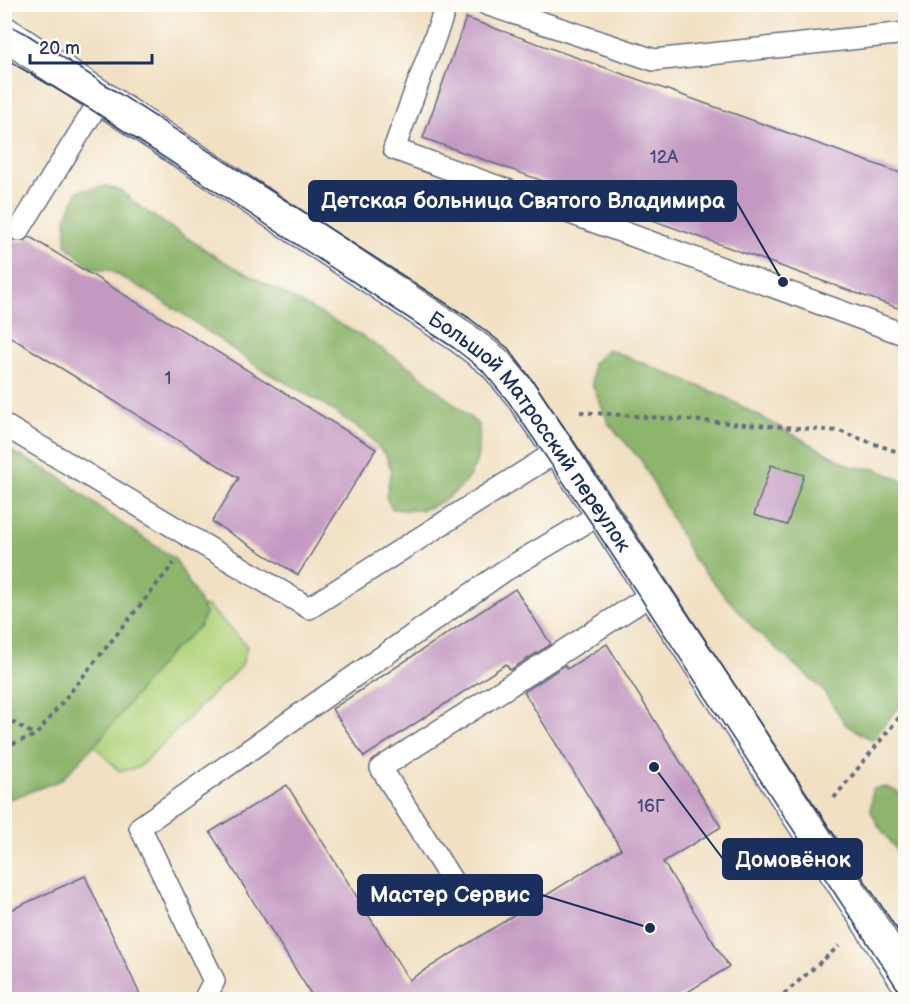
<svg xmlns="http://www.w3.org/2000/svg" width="910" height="1004" viewBox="0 0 910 1004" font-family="'Balsamiq Sans',sans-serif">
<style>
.green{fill:#b2d37c;stroke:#66816d;stroke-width:1.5}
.forest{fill:#8db56c;stroke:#547265;stroke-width:1.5}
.building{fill:#c398c1}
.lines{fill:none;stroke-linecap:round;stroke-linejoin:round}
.service-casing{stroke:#666d81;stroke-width:24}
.minor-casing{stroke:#666d81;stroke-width:36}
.path{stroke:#666d81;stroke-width:4;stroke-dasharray:4.5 4.5;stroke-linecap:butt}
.service{stroke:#fff;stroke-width:21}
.minor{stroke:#fff;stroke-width:33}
.tram{stroke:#1b2f5e;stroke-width:1.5}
.labels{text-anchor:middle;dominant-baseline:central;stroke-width:4.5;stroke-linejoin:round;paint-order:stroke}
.number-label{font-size:18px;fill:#454977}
.street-label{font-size:21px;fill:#1b2f5e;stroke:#fdfcf7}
.leader{fill:none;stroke:#1b2f5e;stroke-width:2}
.callout-dot{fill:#1b2f5e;stroke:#fdfcf7;stroke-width:2}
.callout{fill:#1b2f5e;stroke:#1b2f5e;stroke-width:2}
.callout-label{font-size:22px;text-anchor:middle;font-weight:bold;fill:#fff}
</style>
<rect width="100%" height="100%" fill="#fdfcf7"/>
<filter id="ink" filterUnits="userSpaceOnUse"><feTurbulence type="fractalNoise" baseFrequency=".0167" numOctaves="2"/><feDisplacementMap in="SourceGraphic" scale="12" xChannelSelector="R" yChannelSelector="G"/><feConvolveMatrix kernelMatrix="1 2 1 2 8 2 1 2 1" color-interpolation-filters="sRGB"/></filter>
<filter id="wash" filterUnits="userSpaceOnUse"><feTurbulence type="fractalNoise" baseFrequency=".008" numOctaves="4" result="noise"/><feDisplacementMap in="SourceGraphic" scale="24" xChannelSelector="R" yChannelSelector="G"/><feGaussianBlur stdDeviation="1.35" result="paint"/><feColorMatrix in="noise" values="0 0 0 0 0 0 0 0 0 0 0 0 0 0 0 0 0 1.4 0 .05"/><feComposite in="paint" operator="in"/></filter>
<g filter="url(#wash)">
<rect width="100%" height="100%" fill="#f1e0c2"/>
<!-- green -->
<polygon class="green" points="208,606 247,646 242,665 138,768 119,771 80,731 186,608"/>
<!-- forest -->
<g class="forest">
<path d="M 107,186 L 121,191 L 144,210 L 218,258 L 362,336 L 411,368 L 479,425 C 480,438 480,455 474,467 C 466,487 441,506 420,510 C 412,511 401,509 392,509 L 386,497 L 391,471 L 387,457 L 368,435 L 322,403 L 261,369 L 180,312 L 145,290 L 109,270 L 92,269 L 66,245 L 66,217 L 78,191 Z"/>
<polygon points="608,349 723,396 852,467 876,469 905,482 905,699 872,740 846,725 822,689 754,629 694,560 641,460 609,424 592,384 593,364"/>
<polygon points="5,448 60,477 105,512 175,559 199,600 205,613 200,626 167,656 101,738 61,780 5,801"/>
<polygon points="886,787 905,795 905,861 878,825 871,811 872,789"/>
</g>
<g id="blocks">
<!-- building -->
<g class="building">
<polygon points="466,18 906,175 906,311 423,138"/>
<polygon points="4,222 8,224 8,235 13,241 24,241 30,237 376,449 298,575 212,522 239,478 4,333"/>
<polygon points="771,465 804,475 787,525 754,515"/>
<polygon points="515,589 551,644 510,670 506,664 364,757 332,709"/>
<polygon points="607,644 721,827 663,862 729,967 676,999 314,999 210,832 287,785 409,980 621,849 524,692 565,665 567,669"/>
<polygon points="85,876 142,999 4,999 4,913"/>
</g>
</g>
</g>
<g filter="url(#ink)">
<use href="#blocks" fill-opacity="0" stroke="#666d81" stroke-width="1.5"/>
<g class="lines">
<!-- service casing -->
<g class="service-casing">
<g id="service">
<polyline points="447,4 394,149 906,335"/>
<polyline points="486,4 654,60 906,33"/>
<polyline points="19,230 102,97"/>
<polyline points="4,425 309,608 559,450"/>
<polyline points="456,887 381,768 654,593"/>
<polyline points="204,1000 214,981 140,827 504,571 602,513"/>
</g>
</g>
<!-- minor casing -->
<g class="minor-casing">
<g id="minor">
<path id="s1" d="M 4,33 L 460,336 L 494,362 L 520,393 L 602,513 L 906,979"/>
</g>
</g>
<!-- path -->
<g class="path">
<polyline points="580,412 839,431 906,455"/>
<polyline points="4,717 35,735"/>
<polyline points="4,747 36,735 174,563"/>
<polyline points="834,798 906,709"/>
<polyline points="777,1000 839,946"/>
</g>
<!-- service -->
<use href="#service" class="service"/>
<!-- minor -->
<use href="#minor" class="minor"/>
<!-- tram -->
<g class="tram">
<polyline points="4,23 25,33 469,318 508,348 535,384 906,943"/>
<polyline points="4,58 92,110 454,348 482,370 508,401 590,521 905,1000"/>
</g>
</g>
</g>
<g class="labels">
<!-- number labels -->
<g class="number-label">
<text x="664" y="157">12А</text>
<text x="168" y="378">1</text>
<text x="651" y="806">16Г</text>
</g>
<!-- street labels -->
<g class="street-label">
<text stroke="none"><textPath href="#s1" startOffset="666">Большой Матросский переулок</textPath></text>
</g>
</g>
<!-- callouts -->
<path class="leader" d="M783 282L736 201M654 767L723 859M650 928L542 895"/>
<g class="callout-dot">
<circle cx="783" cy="282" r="6"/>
<circle cx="654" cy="767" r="6"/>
<circle cx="650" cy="928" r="6"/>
</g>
<g class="callout">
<rect x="309" y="181" width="427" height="40" rx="6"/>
<rect x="723" y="839" width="139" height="40" rx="6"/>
<rect x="358" y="875" width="184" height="40" rx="6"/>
</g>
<g class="callout-label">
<text x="523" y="208">Детская больница Святого Владимира</text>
<text x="793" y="867">Домовёнок</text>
<text x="450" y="902">Мастер Сервис</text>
</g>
<!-- margin -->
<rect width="910" height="1004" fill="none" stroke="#fdfcf7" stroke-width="24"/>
<!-- scale -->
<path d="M30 54v9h122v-9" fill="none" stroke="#1b2f5e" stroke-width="3"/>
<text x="39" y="54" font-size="18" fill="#1b2f5e" stroke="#fdfcf7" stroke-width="4.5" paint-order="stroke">20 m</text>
</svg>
